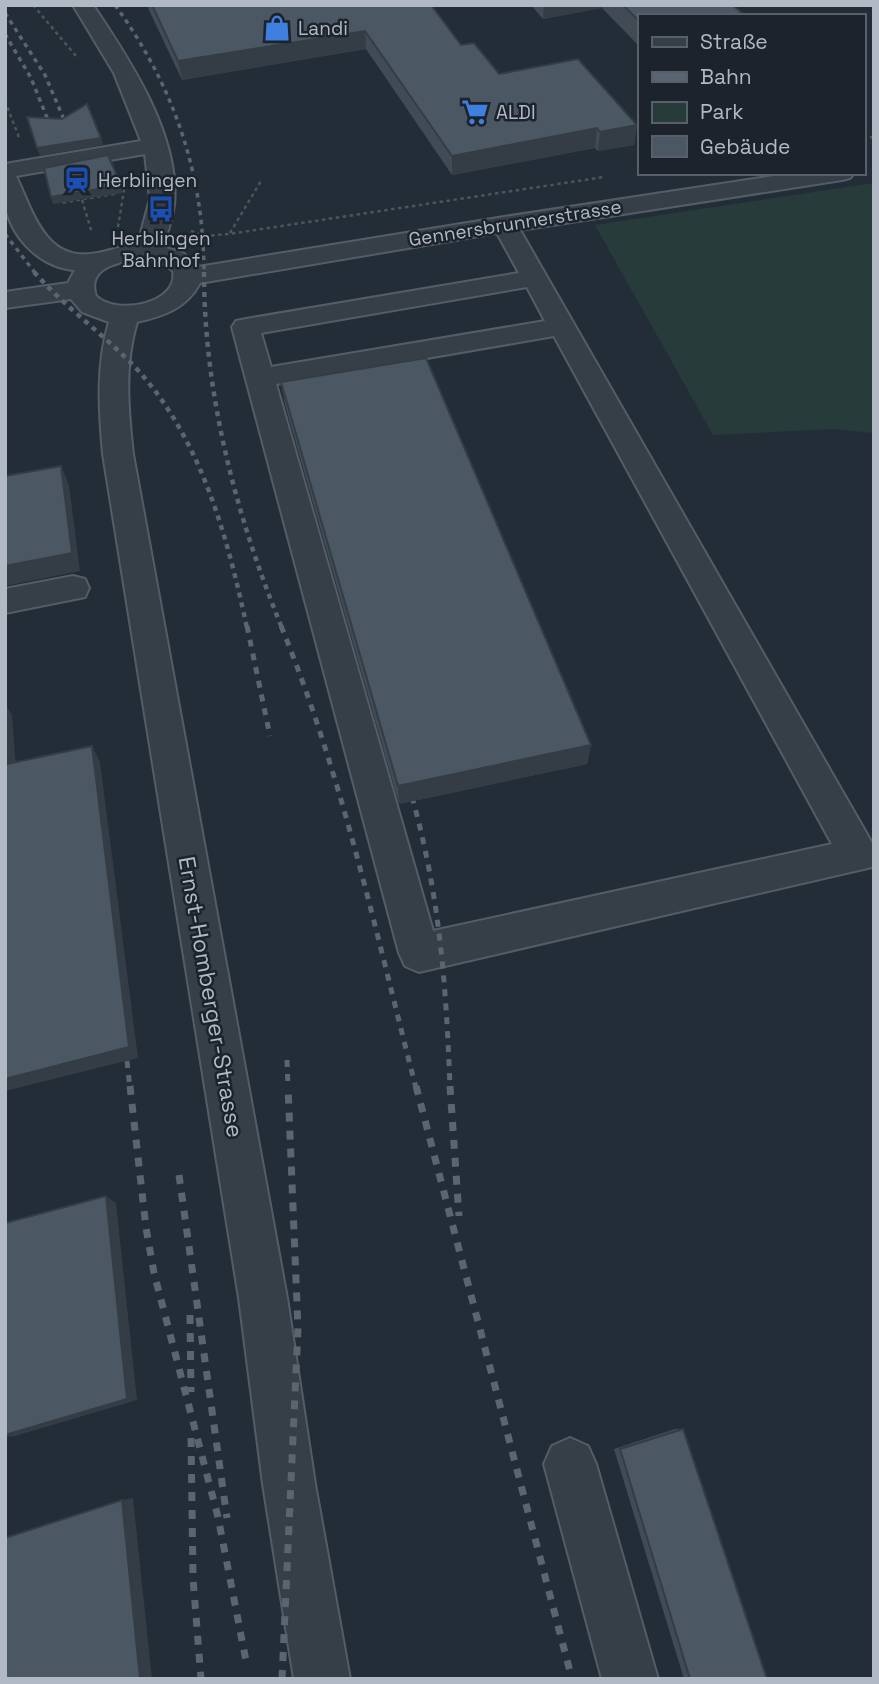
<svg xmlns="http://www.w3.org/2000/svg" width="879" height="1684" viewBox="0 0 879 1684" font-family="'Space Grotesk',sans-serif">
<style>
.green{fill:#283b3b}
.lines{fill:none;stroke-linecap:round;stroke-linejoin:round}
.minor-casing{stroke:#545c66;stroke-width:4}
.path{stroke:#46585a;stroke-width:2.5;stroke-dasharray:3.5 3.5;stroke-linecap:butt}
.minor{fill:#363e48;fill-rule:evenodd}
.rail-far3{stroke:#5a6571;stroke-width:3.5;stroke-dasharray:4.5 4.5;stroke-linecap:butt}
.rail-far2{stroke:#5a6571;stroke-width:4.5;stroke-dasharray:5 5;stroke-linecap:butt}
.rail-far1{stroke:#5a6571;stroke-width:5;stroke-dasharray:7 7;stroke-linecap:butt}
.rail{stroke:#5a6571;stroke-width:7;stroke-dasharray:9 9;stroke-linecap:butt}
.wall{fill:#404b55}
.shaded-wall{fill:#343d45}
.building{fill:#4b5763;stroke:#343d45;stroke-width:2}
.labels{text-anchor:middle;dominant-baseline:central;stroke-width:5;stroke-linejoin:round;paint-order:stroke}
.far-poi-label{font-size:19px;fill:#b1b9c4;stroke:#1c232d;text-anchor:start}
.far-street-label{font-size:19px;fill:#b1b9c4;stroke:#1c232d}
.street-label{font-size:23px;fill:#b1b9c4;stroke:#1c232d}
</style>
<rect width="100%" height="100%" fill="#232d38"/>
<!-- green -->
<polygon class="green" points="874,183 874,433 833,429 713,435 595,225"/>
<g class="lines">
<!-- minor casing -->
<g class="minor-casing">
<g id="minor">
<path d="M 73,5 L 93,5 C 130,60 181,137 174,205 C 172,220 167,233 163,247 L 183,253 L 198,267 L 504,217 L 793,173 L 854,173 L 850,178 L 842,180 L 520,230 L 872,843 L 872,867 L 419,972 L 405,966 L 399,953 L 232,327 L 236,321 L 246,319 L 519,273 L 497,233 L 200,283 C 186,309 163,316 137,322 C 124,365 128,409 133,454 L 287,1298 L 315,1484 L 350,1679 L 294,1679 L 263,1484 L 239,1298 L 103,454 C 99,409 96,365 109,322 L 82,312 L 71,299 L 5,308 L 5,292 L 68,283 L 75,270 C 42,268 13,240 6,208 C 2,195 5,177 5,164 L 141,141 L 114,73 ZM 145,154 L 150,199 L 138,244 C 122,245 106,253 90,254 C 44,259 32,209 16,176 ZM 148,259 L 164,264 L 173,271 C 179,304 116,316 96,296 C 85,265 126,260 148,259 ZM 527,287 L 545,321 L 271,367 L 261,333 ZM 554,336 L 832,844 L 433,931 L 276,384 Z"/>
<polygon points="73,576 85,579 89,588 85,597 5,613 5,589"/>
<polygon points="570,1438 588,1446 596,1464 658,1679 602,1679 544,1464 552,1446"/>
</g>
</g>
<!-- path -->
<g class="path">
<polyline points="33,5 76,56"/>
<polyline points="5,101 20,140"/>
<polyline points="863,138 874,137"/>
<polyline points="59,198 61,203 114,194 112,189"/>
<polyline points="82,200 92,233"/>
<polyline points="118,227 125,184"/>
<polyline points="191,231 204,236 229,234 604,177"/>
<polyline points="230,233 261,181"/>
</g>
<!-- minor -->
<use href="#minor" class="minor"/>
<!-- rail-far3 -->
<g class="rail-far3">
<path d="M 115,5 C 174,86 204,174 204,274"/>
<polyline points="5,13 45,75 71,136"/>
<polyline points="5,34 31,78 54,135"/>
<polyline points="5,234 36,274"/>
</g>
<!-- rail-far2 -->
<g class="rail-far2">
<path d="M 34,272 C 65,307 103,334 135,367 C 201,438 227,535 247,628"/>
<path d="M 204,272 C 204,394 236,516 282,628"/>
</g>
<!-- rail-far1 -->
<g class="rail-far1">
<polyline points="247,626 270,736"/>
<path d="M 281,626 C 342,774 376,933 416,1088"/>
<path d="M 408,783 C 439,887 446,980 450,1088"/>
<polyline points="287,1060 288,1088"/>
<polyline points="127,1061 130,1088"/>
</g>
<!-- rail -->
<g class="rail">
<polyline points="130,1086 146,1228 154,1273 218,1517 247,1666"/>
<polyline points="416,1086 572,1679"/>
<polyline points="450,1086 459,1216"/>
<polyline points="179,1175 227,1518"/>
<polyline points="190,1315 191,1392"/>
<polyline points="191,1438 193,1578 201,1679"/>
<polyline points="282,1679 298,1328 288,1086"/>
</g>
</g>
<!-- wall -->
<g class="wall">
<polygon points="148,5 431,5 461,45 499,74 637,125 634,145 598,151 595,148 452,175 366,49 182,80 149,10"/>
<polygon points="531,5 733,5 639,16 639,46 602,8 543,19"/>
<polygon points="281,382 591,745 587,764 399,804 285,405"/>
<polygon points="675,1429 683,1429 767,1679 684,1679 614,1449"/>
</g>
<!-- shaded-wall -->
<g class="shaded-wall">
<polygon points="544,5 602,5 602,8 543,19"/>
<polygon points="365,31 366,49 182,80 178,61"/>
<polygon points="637,125 634,145 598,151 600,132"/>
<polygon points="597,128 595,148 452,175 452,156"/>
<polygon points="101,138 103,145 40,156 37,148"/>
<polygon points="121,185 123,193 53,204 51,197"/>
<polygon points="61,466 69,485 80,571 5,586 5,566"/>
<polygon points="5,704 12,715 17,780 7,764 5,741"/>
<polygon points="591,745 587,764 399,804 398,786"/>
<polygon points="92,746 100,762 138,1058 5,1091 5,1079"/>
<polygon points="106,1196 116,1203 137,1400 15,1436 5,1437"/>
<polygon points="133,1498 152,1679 140,1679 122,1500"/>
</g>
<!-- building -->
<g class="building">
<polygon points="152,5 431,5 461,45 474,43 499,74 578,59 637,125 600,132 597,128 452,156 365,31 178,61"/>
<polygon points="623,5 733,5 745,16 639,16 639,21"/>
<polygon points="87,104 101,138 37,148 27,117 62,119"/>
<polygon points="108,155 121,185 51,197 44,168"/>
<polygon points="426,358 591,745 398,786 281,382"/>
<polygon points="61,466 72,553 5,566 5,476"/>
<polygon points="5,741 7,764 92,746 129,1047 5,1079"/>
<polygon points="106,1196 127,1399 5,1435 5,1223"/>
<polygon points="683,1429 767,1679 690,1679 620,1449"/>
<polygon points="122,1500 140,1679 5,1679 5,1538"/>
</g>
<!-- icons -->
<defs>
<g id="shop-bare" transform="scale(2.1)"><path d="M-5-2.5h2.3a2.7 3.5 0 0 1 5.4 0H5L5.5 6h-11ZM-1.5-2.5h3a1.5 2.3 0 0 0-3 0Z" fill="#3f7fe0" stroke="#1c232d" stroke-width="2.5" paint-order="stroke"/></g>
<g id="supermarket-bare" transform="scale(2.1)"><path d="M-6-5.5h2.5l.6 2H6L4.5 2H-2.5L-4.4-4H-6ZM-1.5 3.2a1.3 1.3 0 1 0 .1 0ZM3 3.2a1.3 1.3 0 1 0 .1 0Z" fill="#3f7fe0" stroke="#1c232d" stroke-width="2.5" paint-order="stroke"/></g>
<g id="station-bare" transform="scale(2.1)"><path d="M-3-6H3Q5-6 5-4V2Q5 4 3 4L4.5 6H3L1.5 4h-3L-3 6H-4.5L-3 4Q-5 4-5 2V-4Q-5-6-3-6ZM-3.5-4v3h7v-3ZM-3.5 1v1.5H-2V1ZM2 1v1.5H3.5V1Z" fill="#1a4fb4" stroke="#1c232d" stroke-width="2.5" paint-order="stroke"/></g>
<g id="bus-bare" transform="scale(2.1)"><path d="M-5-6H5V4H4V6H2V4H-2V6H-4V4H-5ZM-3.5-4V0h7V-4ZM-3.5 1.2v1.5H-2V1.2ZM2 1.2v1.5H3.5V1.2Z" fill="#1a4fb4" stroke="#1c232d" stroke-width="2.5" paint-order="stroke"/></g>
</defs>
<g fill-rule="evenodd">
<use href="#shop-bare" x="277" y="28"/>
<use href="#supermarket-bare" x="475" y="112"/>
<use href="#station-bare" x="77" y="180"/>
<use href="#bus-bare" x="161" y="209"/>
</g>
<g class="labels">
<!-- far-poi labels -->
<g class="far-poi-label">
<text x="298" y="28">Landi</text>
<text x="496" y="112">ALDI</text>
<text x="98" y="180">Herblingen</text>
<text x="161" y="238" text-anchor="middle">Herblingen<tspan x="161" dy="22">Bahnhof</tspan></text>
</g>
<!-- far-street labels -->
<g class="far-street-label">
<text transform="translate(515 223) rotate(-9)">Gennersbrunnerstrasse</text>
</g>
<!-- street labels -->
<g class="street-label">
<text transform="translate(211 997) rotate(80)">Ernst-Homberger-Strasse</text>
</g>
</g>
<!-- border -->
<rect width="879" height="1684" fill="none" stroke="#b1b9c4" stroke-width="14"/>
<!-- legend -->
<rect x="638" y="14" width="228" height="161" fill="#1c232d" stroke="#585f69" stroke-width="2"/>
<rect x="652" y="37" width="35" height="10" fill="#363e48" stroke="#585f69" stroke-width="2"/>
<text x="700" y="49" font-size="21" fill="#b1b9c4">Straße</text>
<rect x="652" y="72" width="35" height="10" fill="#5a6571" stroke="#585f69" stroke-width="2"/>
<text x="700" y="84" font-size="21" fill="#b1b9c4">Bahn</text>
<rect x="652" y="102" width="35" height="21" fill="#283b3b" stroke="#585f69" stroke-width="2"/>
<text x="700" y="119" font-size="21" fill="#b1b9c4">Park</text>
<rect x="652" y="136" width="35" height="21" fill="#4b5763" stroke="#585f69" stroke-width="2"/>
<text x="700" y="154" font-size="21" fill="#b1b9c4">Gebäude</text>
</svg>
